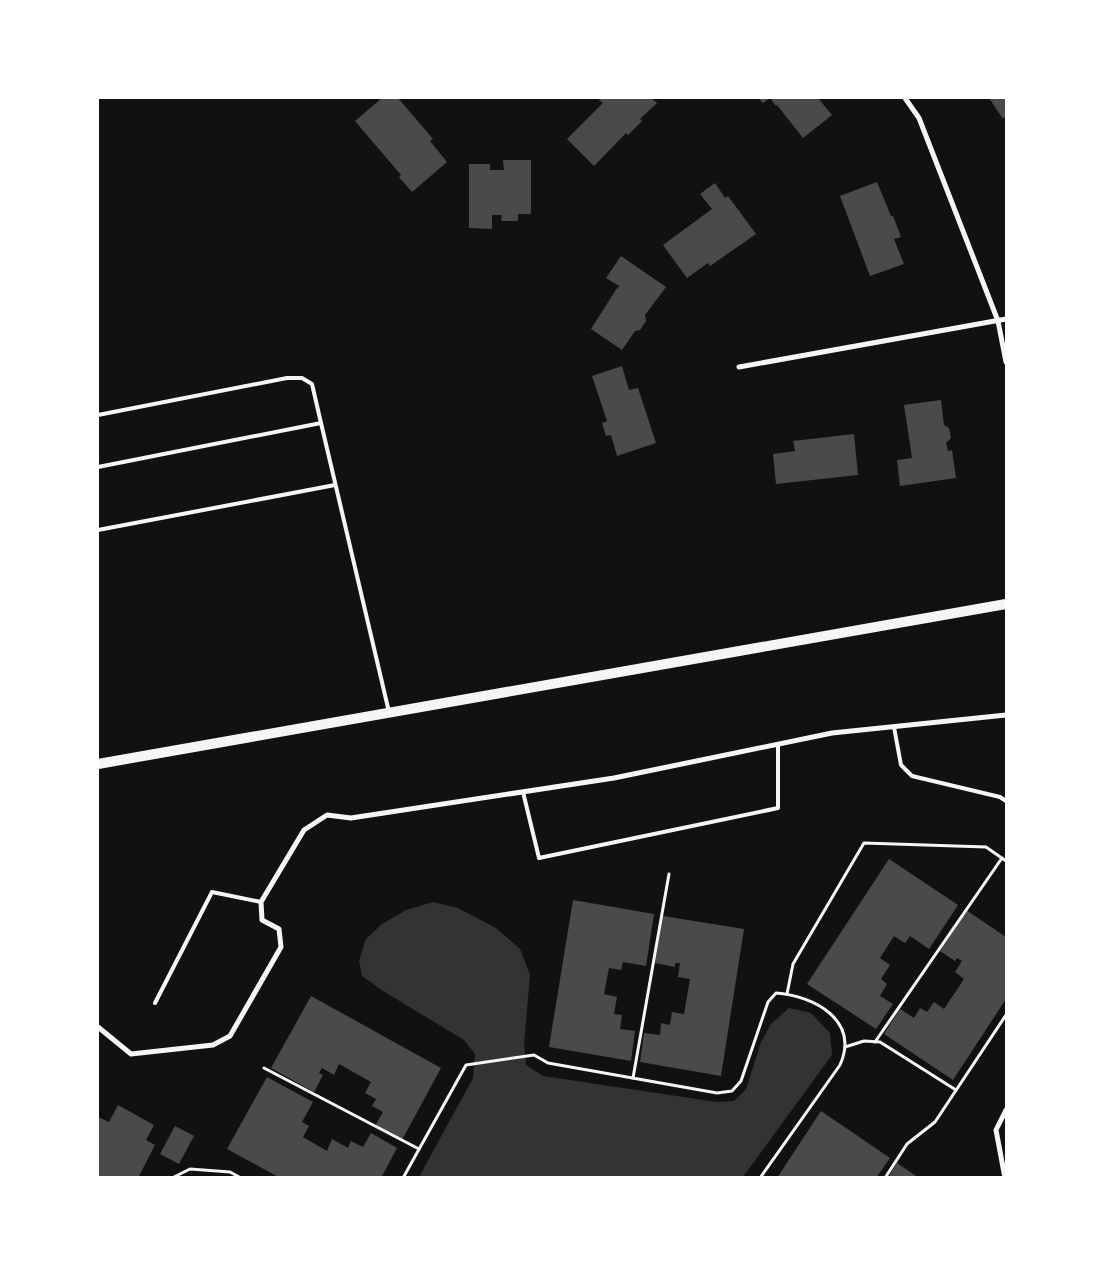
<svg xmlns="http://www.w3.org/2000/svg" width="1104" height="1275" viewBox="0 0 1104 1275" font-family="Cabin,sans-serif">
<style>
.water{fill:#333}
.building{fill:#4a4a4a}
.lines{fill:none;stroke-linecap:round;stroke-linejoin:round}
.path{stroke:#f5f5f5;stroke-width:3}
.service{stroke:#f5f5f5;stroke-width:4}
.minor{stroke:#f5f5f5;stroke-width:5}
.secondary{stroke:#f5f5f5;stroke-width:10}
</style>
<rect width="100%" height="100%" fill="#111"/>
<!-- water -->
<polygon class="water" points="433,902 458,908 496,928 520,949 530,975 524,1044 526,1065 543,1076 717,1102 734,1101 746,1089 761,1042 771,1024 789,1008 811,1013 830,1033 832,1055 743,1177 419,1177 473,1078 475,1054 464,1040 383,991 362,976 359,961 366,939 382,924 406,910"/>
<!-- building -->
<g class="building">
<polygon points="382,98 398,98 433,139 430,141 447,162 412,192 399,177 401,175 355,121"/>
<polygon points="597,98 651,98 657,103 640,119 642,121 628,135 626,133 594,166 567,139 603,103"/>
<polygon points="758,98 770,98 763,103"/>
<polygon points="771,98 818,98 832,115 803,138 777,105 776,106 772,101"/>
<polygon points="989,98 1006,98 1006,116 1003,119"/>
<polygon points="503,160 531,160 531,214 518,214 518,221 501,221 502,215 492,215 492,229 469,228 469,164 490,164 490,170 504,170"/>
<polygon points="877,182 891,216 893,216 901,237 894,239 904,264 870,276 840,196"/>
<polygon points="715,183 725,198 728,196 756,234 710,266 708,263 687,278 663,245 712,209 700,194"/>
<polygon points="621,256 666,287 645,315 646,321 640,330 635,331 622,350 591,329 617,288 618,289 619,286 606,278"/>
<polygon points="622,366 629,390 638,388 656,443 617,456 611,435 606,436 602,423 607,421 592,376"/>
<polygon points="941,400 944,425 949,428 951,438 946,443 948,451 952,450 956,478 900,486 897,460 912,458 904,405"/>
<polygon points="854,434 858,475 776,484 773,454 795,451 793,441"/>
<polygon points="889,859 958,905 929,949 910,936 905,943 894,936 880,958 890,965 881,979 887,984 880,996 893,1004 876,1029 807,984"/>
<polygon points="573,900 654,914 646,966 623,962 621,970 609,968 604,994 617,997 614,1014 622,1015 620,1029 635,1031 631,1061 549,1047"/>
<polygon points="966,910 1006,937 1006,999 953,1080 884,1034 900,1009 914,1018 920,1008 927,1012 934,1002 944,1009 964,979 955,972 962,961 957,958 955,961 940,951"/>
<polygon points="663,916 744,929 721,1076 640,1062 644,1033 660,1035 661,1023 670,1025 672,1012 684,1014 690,979 678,977 680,963 675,963 675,967 655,963"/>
<polygon points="311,996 441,1068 402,1140 375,1126 383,1112 372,1106 376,1099 365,1093 371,1082 339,1064 334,1075 322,1068 319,1073 323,1075 314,1092 271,1068"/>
<polygon points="267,1077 313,1102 302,1122 309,1126 303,1137 327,1151 332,1139 348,1148 351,1141 363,1147 371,1133 397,1148 381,1178 280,1178 227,1149"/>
<polygon points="118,1105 154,1125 146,1140 155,1145 138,1178 98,1178 98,1117 109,1122"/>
<polygon points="821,1111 890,1158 876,1178 777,1178"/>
<polygon points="175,1126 194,1136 179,1164 160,1154"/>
<polygon points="897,1163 919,1178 888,1178"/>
</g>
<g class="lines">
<!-- path -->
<g class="path">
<polyline points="787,994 793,964 864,843 986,847 1006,861"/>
<polyline points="875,1042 1002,858"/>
<polyline points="845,1047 864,1041 880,1042 956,1090"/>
<polyline points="264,1068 419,1149"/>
<polyline points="633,1078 669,874"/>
<polyline points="172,1178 190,1169 230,1172 241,1178"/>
<path d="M 403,1178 L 466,1065 L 534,1055 L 548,1063 L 717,1093 L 732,1091 L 741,1081 L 768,1002 L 776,993 C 814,996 860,1020 840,1065 L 760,1178"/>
<polyline points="885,1178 907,1144 935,1122 1006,1015"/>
</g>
<!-- service -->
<g class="service">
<polyline points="98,415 287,378 302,378 312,384 321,423"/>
<polyline points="98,467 321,423 389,712"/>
<polyline points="98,530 335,485"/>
<polyline points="894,727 901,765 912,776 1000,797 1006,801"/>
<polyline points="523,792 539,858 778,808 778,745"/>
<polyline points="155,1003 212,892 261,902"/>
</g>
<!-- minor -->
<g class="minor">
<polyline points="905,98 919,118 998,321 1006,362"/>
<polyline points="739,367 1006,319"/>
<polyline points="98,1027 131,1054 213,1045 230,1036 281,947 279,929 262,920 261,902 304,830 327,815 351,818 614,778 832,733 1006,715"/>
<polyline points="1005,1178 996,1130 1006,1110"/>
</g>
<!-- secondary -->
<polyline class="secondary" points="98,764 1006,604"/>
</g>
<!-- border -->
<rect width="1104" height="1275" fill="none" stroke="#ffffff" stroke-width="198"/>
</svg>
